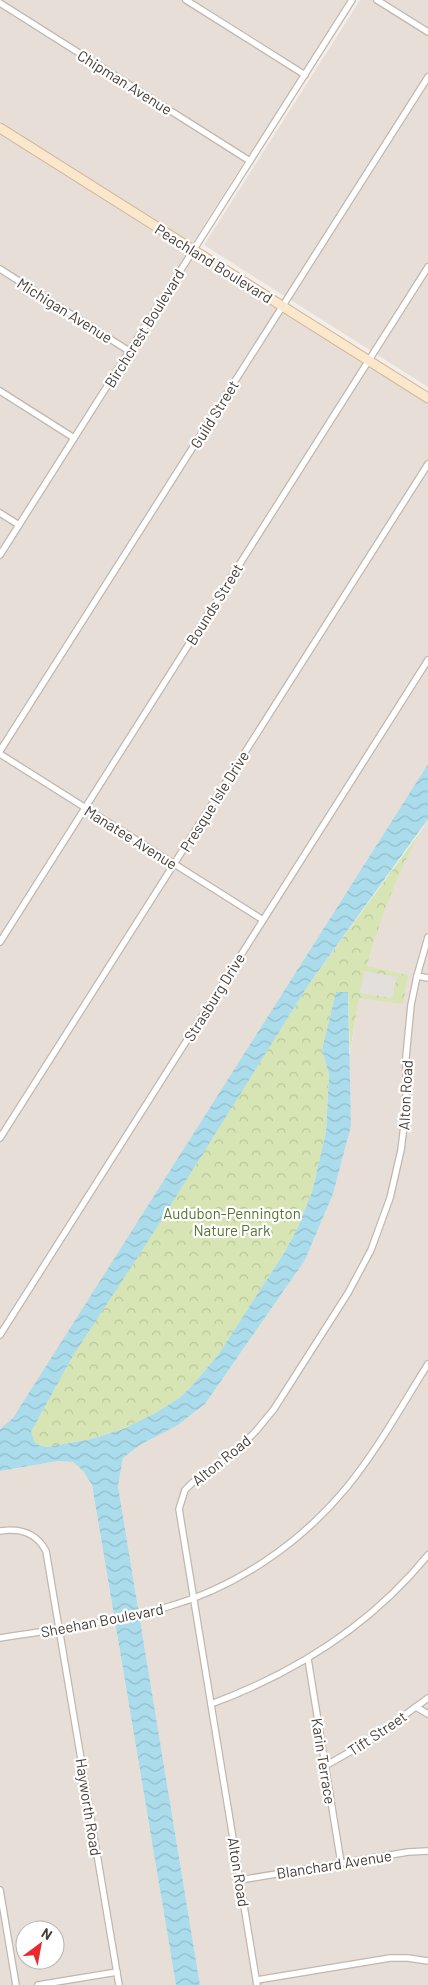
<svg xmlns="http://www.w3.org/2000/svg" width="428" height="1985" viewBox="0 0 428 1985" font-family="Barlow,sans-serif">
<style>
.residential{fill:#e7dfd7;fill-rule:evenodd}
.park{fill:url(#park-crowns)}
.parking{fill:#e2dfdd}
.water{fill:url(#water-waves)}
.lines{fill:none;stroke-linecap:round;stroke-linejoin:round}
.street-casing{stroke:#c1b7af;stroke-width:8}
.secondary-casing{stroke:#d0b99b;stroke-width:11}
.street{stroke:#fff;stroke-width:5.5}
.secondary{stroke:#fbe7cb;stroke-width:9}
.labels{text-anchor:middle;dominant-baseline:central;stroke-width:4.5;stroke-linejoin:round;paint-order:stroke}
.street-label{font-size:15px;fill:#463e38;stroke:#fff}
.park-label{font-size:15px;fill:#55752f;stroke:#fff}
</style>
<defs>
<pattern id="park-crowns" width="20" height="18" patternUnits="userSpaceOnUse" patternTransform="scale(1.25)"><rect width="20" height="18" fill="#d7e5b5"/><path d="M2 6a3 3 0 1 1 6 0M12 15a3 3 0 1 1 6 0" fill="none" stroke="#bac69c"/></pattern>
<pattern id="water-waves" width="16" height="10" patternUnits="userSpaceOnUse" patternTransform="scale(1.25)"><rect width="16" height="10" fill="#aadcec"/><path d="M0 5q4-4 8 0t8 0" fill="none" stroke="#94becb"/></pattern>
</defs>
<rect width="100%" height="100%" fill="#f3eee9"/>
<!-- residential -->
<g class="residential">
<polygon points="0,0 347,0 304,69 301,67 296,74 299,76 249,155 246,153 242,160 244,162 192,244 0,122"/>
<polygon points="360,0 428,0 428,387 204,245"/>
<polygon points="0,133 428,404 428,764 13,1419 0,1429"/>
<polygon points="428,819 428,1985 200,1985 118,1486 123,1458 140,1445 178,1425 205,1404 305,1260 333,1194 351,1126 349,1061 359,997 403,1003 367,966 378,927 394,884 413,845"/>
<path d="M 58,1461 L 73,1462 L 83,1471 L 92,1486 L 176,1985 L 0,1985 L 0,1471 ZM 25,1930 L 55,1930 L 55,1960 L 25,1960 Z"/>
</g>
<!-- park -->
<path class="park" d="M 421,831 C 397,874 380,918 367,966 L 408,975 L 403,1004 L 359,998 L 350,1052 L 348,992 L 336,992 L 322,1049 L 329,1075 L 326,1132 L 312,1192 L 297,1229 L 284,1253 L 218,1355 L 189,1389 L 179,1398 L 157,1412 L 123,1429 L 91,1439 L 47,1447 L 36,1444 L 31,1432 L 74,1354 L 309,984 Z"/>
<!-- parking -->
<polygon class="parking" points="364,971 397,977 392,998 360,993"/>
<!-- water -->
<polygon class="water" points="428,764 428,819 309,984 145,1246 74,1354 31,1432 36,1444 47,1447 91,1439 123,1429 157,1412 179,1398 189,1389 218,1355 284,1253 297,1229 312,1192 326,1132 329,1075 322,1049 336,992 348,992 351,1126 333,1194 305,1260 205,1404 178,1425 140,1445 123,1458 118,1486 200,1985 176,1985 92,1485 83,1471 73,1462 58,1461 0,1471 0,1429 13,1418"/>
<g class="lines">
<!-- street casing -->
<g class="street-casing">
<g id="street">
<polyline points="186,0 305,75"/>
<polyline points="377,0 428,32"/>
<polyline points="0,3 250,161"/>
<polyline points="0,269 129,351"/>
<polyline points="0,391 74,438"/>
<polyline points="0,513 19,525"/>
<polyline points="0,555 352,0"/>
<polyline points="0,751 428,77"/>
<polyline points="0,754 263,920"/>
<polyline points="0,942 428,267"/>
<polyline points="417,976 428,978"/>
<polyline points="0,1138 428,464"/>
<polyline points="0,1335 428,660"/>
<path d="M 0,1531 C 20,1528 36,1532 46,1551 L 119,1985"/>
<path d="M 0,1638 C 55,1629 113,1623 167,1607 C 237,1587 301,1543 347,1487 C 378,1449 402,1405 428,1364"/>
<polyline points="308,1659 341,1863"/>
<path d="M 211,1704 C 295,1673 371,1625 428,1555"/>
<polyline points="416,1707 428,1714"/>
<polyline points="325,1766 369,1741 428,1698"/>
<polyline points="240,1880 408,1852 428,1851"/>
<polyline points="0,1890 16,1985"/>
<polyline points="257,1980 390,1958 408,1958 428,1961"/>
<polyline points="38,1985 117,1972"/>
<polyline points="257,1985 179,1509 185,1490 192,1483 236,1451 256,1431 274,1409 348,1293 371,1250 390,1198 401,1150 406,1109 406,1057 411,1005 417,976 428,937"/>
</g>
</g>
<!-- secondary casing -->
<g class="secondary-casing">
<polyline id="secondary" points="0,128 428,398"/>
</g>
<!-- street -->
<use href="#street" class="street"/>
<!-- secondary -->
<use href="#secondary" class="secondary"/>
</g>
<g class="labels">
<!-- street labels -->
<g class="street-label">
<text transform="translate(125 82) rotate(32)">Chipman Avenue</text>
<text transform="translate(214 263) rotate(32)">Peachland Boulevard</text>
<text transform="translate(65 310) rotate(32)">Michigan Avenue</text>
<text transform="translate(144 328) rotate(-58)">Birchcrest Boulevard</text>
<text transform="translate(214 414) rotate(-58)">Guild Street</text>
<text transform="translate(214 604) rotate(-58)">Bounds Street</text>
<text transform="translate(214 801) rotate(-58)">Presque Isle Drive</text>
<text transform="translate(131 837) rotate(32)">Manatee Avenue</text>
<text transform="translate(214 997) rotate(-58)">Strasburg Drive</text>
<text transform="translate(405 1095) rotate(-87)">Alton Road</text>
<text transform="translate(221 1460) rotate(-39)">Alton Road</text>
<text transform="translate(102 1620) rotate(-11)">Sheehan Boulevard</text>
<text transform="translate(377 1733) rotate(-34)">Tift Street</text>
<text transform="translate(324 1761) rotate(81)">Karin Terrace</text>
<text transform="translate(89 1807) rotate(81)">Hayworth Road</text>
<text transform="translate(334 1864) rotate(-9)">Blanchard Avenue</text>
<text transform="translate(239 1872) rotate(81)">Alton Road</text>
</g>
<!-- park labels -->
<g class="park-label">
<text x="232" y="1213">Audubon-Pennington<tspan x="232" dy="17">Nature Park</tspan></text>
</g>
</g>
<!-- north arrow -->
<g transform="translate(40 1945) rotate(32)"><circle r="24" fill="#ffffff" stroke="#b5b2af"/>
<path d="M0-4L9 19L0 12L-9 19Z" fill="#eb282c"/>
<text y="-8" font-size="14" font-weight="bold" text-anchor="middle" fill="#463e38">N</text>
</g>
</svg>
